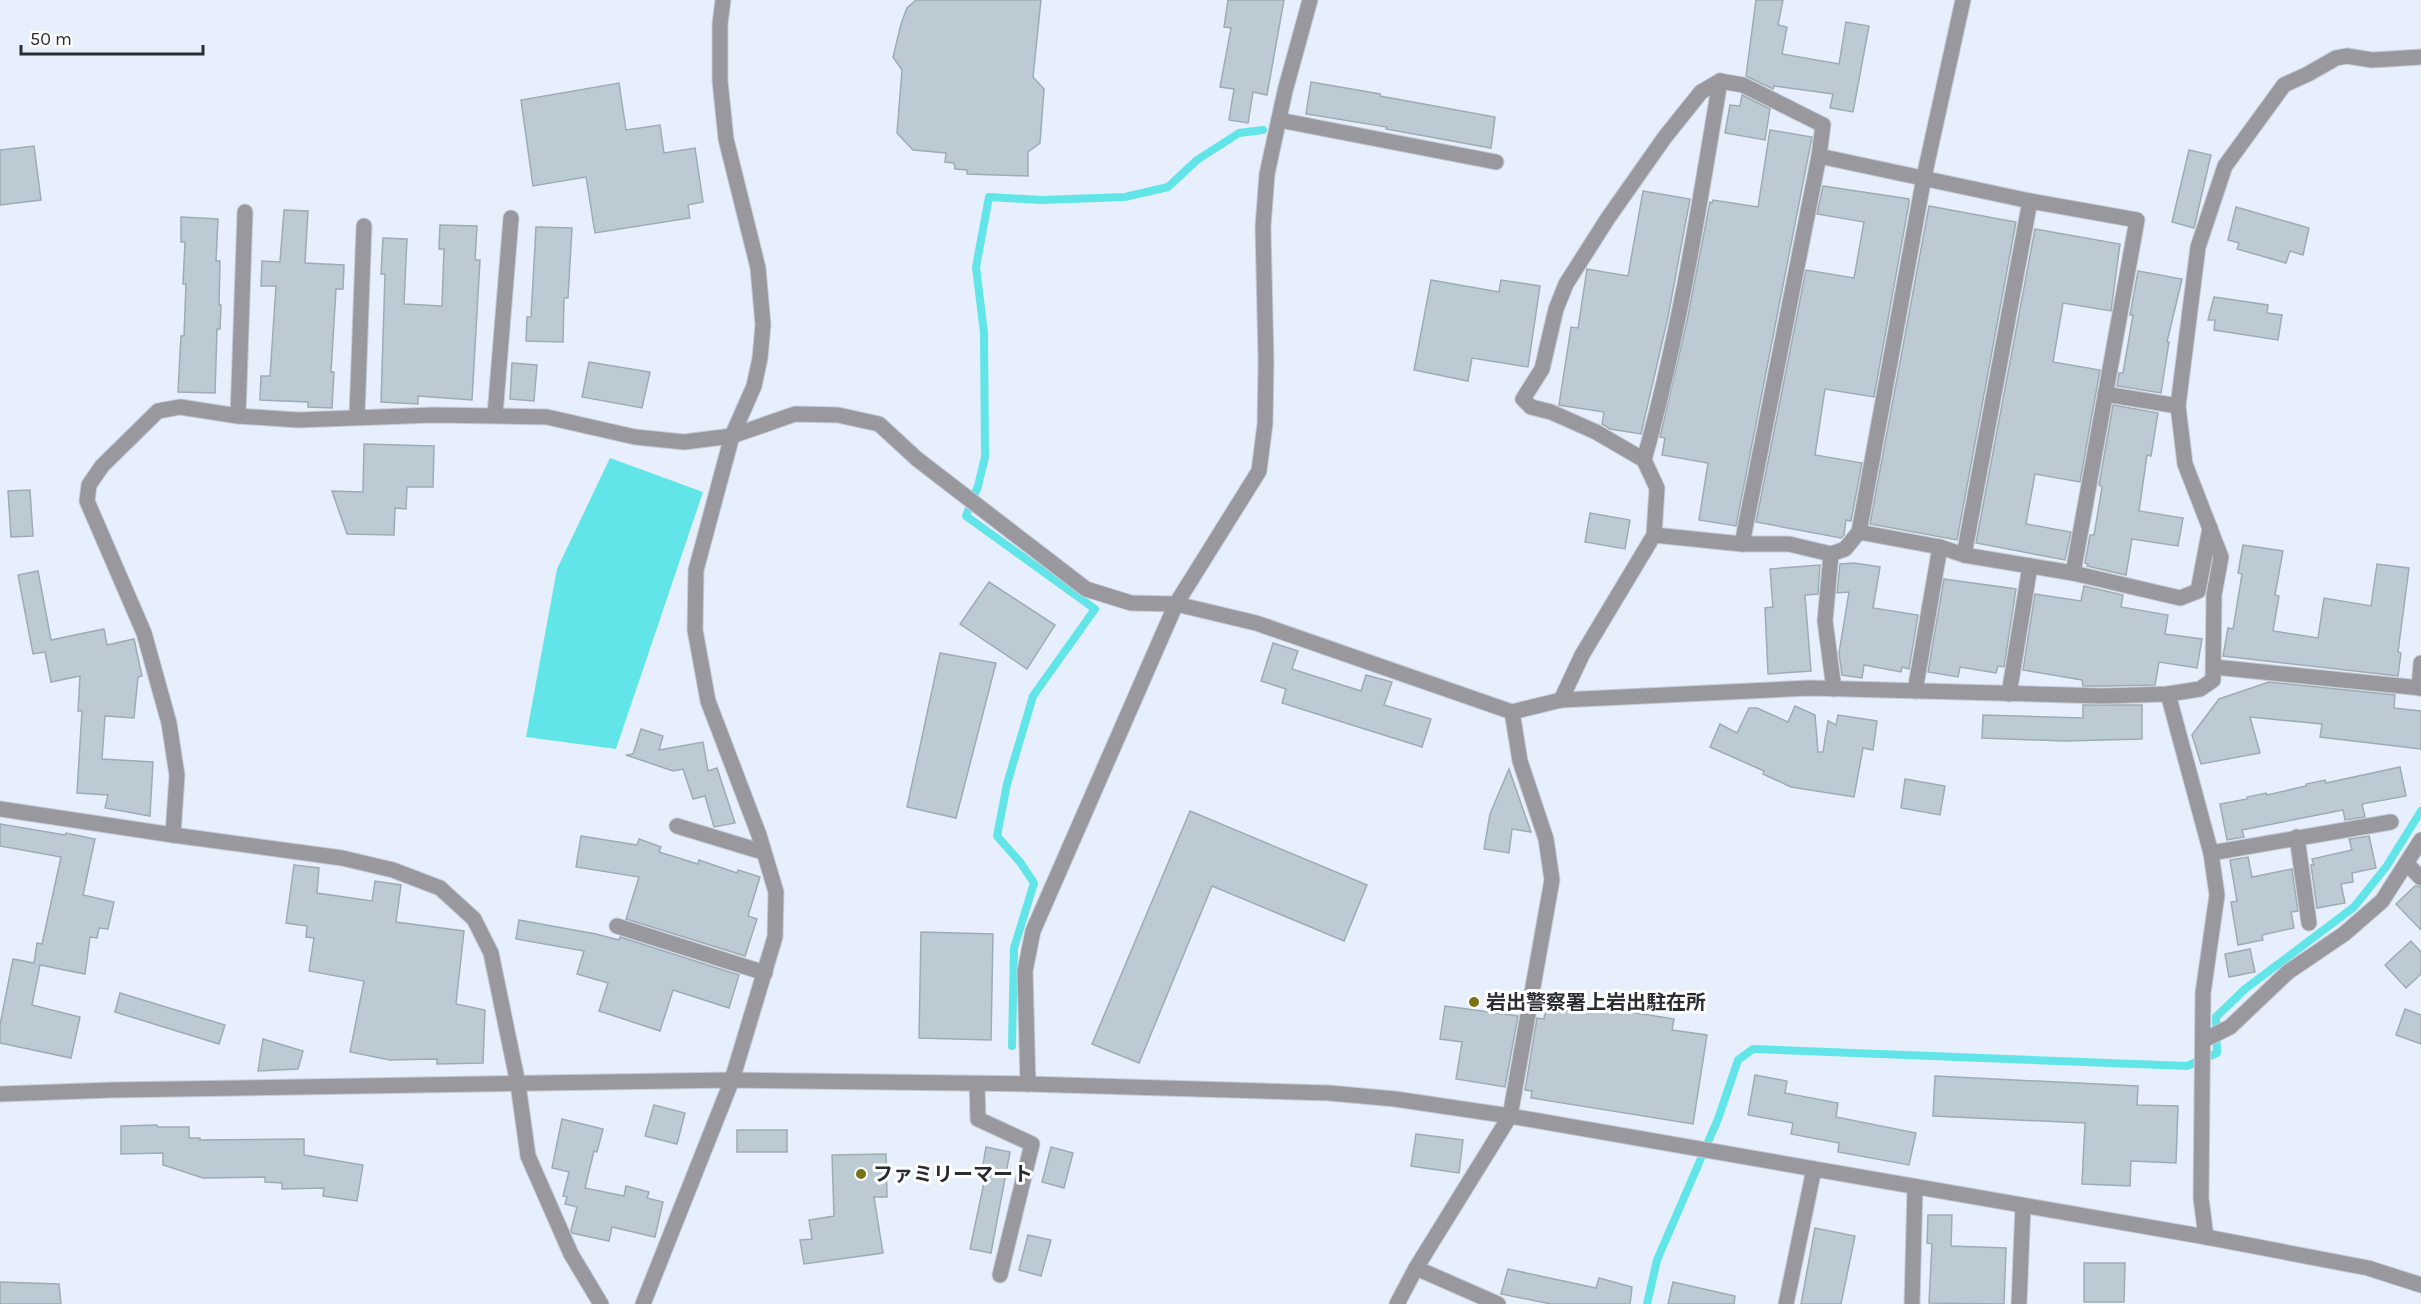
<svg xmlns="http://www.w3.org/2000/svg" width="2421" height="1304" viewBox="0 0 2421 1304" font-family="Karla,'Noto Sans JP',sans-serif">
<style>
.water{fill:#62e5e9}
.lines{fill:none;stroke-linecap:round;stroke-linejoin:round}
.stream{stroke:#62e5e9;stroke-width:8}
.building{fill:#bccbd3;stroke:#9dacb3;stroke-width:1.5}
.minor-casing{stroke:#c5ccd7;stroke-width:17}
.tertiary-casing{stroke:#c5ccd7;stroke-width:17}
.minor{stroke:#99989f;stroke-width:15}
.tertiary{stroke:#99989f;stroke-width:15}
.poi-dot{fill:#7a7316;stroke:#fff;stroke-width:2}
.labels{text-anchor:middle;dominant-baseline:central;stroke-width:6;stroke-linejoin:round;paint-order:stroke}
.poi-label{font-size:20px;font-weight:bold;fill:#292c31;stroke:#fff;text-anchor:start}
</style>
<rect width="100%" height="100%" fill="#e7effc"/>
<!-- water -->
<polygon class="water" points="610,458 703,492 616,749 526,737 557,569"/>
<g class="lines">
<!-- stream -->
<g class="stream">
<polyline points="1012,1046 1014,948 1034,883 1020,862 997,836 1007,784 1033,696 1095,609 966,516 978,486 985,457 984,333 976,267 989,197 1042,200 1125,197 1168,187 1197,160 1239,133 1263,130"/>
<polyline points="1647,1304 1657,1260 1718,1119 1738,1060 1753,1049 2187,1066 2217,1053 2216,1017 2245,989 2354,907 2386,867 2421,811"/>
</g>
</g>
<!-- building -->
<g class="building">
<polygon points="916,0 1041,0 1033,77 1044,89 1040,143 1028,152 1028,176 967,174 967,170 955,169 954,163 945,162 946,153 913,150 897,133 902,70 893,57 901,24 907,8"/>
<polygon points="1228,0 1284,0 1267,95 1253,92 1248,123 1229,120 1234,89 1220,87 1231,28 1224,27"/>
<polygon points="1756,0 1783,0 1778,25 1787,27 1782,54 1839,64 1846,22 1869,26 1853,112 1830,108 1833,94 1774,86 1773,89 1746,76"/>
<polygon points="1311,82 1380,94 1380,96 1495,117 1491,148 1386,129 1387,127 1306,114"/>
<polygon points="619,83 626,130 660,125 664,153 695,148 703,202 688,205 690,218 595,233 586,177 533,186 521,100"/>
<polygon points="1742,95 1770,109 1765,140 1725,133 1730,105 1740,106"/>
<polygon points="1770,130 1812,137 1736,526 1699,520 1708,463 1662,455 1665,438 1660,437 1687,321 1710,202 1712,203 1713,200 1758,207"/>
<polygon points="34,146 41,200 0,205 0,150"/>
<polygon points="2189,150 2211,155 2194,228 2172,222"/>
<polygon points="1823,186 1909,199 1909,203 1874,397 1825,389 1815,455 1862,463 1851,521 1846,520 1844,535 1841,538 1756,522 1806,270 1854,278 1864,222 1817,214"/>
<polygon points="1643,191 1690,199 1668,317 1641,434 1610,429 1602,424 1604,412 1559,405 1571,327 1578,328 1587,269 1628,276"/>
<polygon points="1929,206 2016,222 1957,540 1870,524"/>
<polygon points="2236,207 2309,228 2303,255 2290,251 2286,263 2237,249 2239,243 2228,240"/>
<polygon points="284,210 308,211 305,263 344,265 343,289 336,289 331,372 334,372 332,408 308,407 308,402 260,400 261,376 270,376 276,286 261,286 262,261 280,262"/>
<polygon points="181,217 218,219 216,261 220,261 219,305 221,305 220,329 217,329 215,393 178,392 181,336 184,336 186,284 183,284 185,242 181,242"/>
<polygon points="440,225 477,226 475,260 480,260 472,400 418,396 418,404 381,402 385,274 381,274 383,238 407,239 404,304 442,306 444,249 439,249"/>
<polygon points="536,227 572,228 568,298 564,298 563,342 526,341 527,317 531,317"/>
<polygon points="2035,229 2120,244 2111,311 2063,303 2053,362 2100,370 2080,482 2035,474 2026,524 2071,532 2065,560 1976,543"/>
<polygon points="2138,271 2182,279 2167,342 2169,342 2161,393 2117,386 2119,373 2123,373 2133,315 2130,315"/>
<polygon points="1431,280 1499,292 1501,280 1540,286 1528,367 1472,358 1468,381 1414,370"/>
<polygon points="2214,297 2268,305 2267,313 2282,315 2278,340 2214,330 2215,320 2208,320"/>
<polygon points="589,362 650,372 642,408 582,397"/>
<polygon points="512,363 537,365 534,401 510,399"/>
<polygon points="2113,405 2158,413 2151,456 2147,455 2139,511 2183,518 2178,546 2132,539 2126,575 2087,566 2088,564 2085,563 2090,535 2094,535 2102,487 2099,485"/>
<polygon points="364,444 434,446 433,487 407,487 406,509 395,508 394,535 347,534 332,491 363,492"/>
<polygon points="30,490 33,536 11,537 8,491"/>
<polygon points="1590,513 1630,520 1625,549 1585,542"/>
<polygon points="2243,545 2283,551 2275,595 2279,596 2273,631 2318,638 2324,598 2371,606 2377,564 2409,568 2398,652 2401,653 2398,676 2223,656 2228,628 2233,629 2242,574 2238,573"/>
<polygon points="1854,563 1880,567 1873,608 1918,615 1909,669 1902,667 1901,672 1864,665 1862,678 1842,675 1839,653 1849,592 1837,593 1840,564"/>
<polygon points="1820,565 1818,594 1805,595 1811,671 1768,674 1765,608 1773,607 1770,569"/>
<polygon points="38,571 51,640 104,629 107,645 134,639 142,676 138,677 134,718 105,716 102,759 153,762 150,816 105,808 108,795 77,793 82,711 78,711 80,676 51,682 45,652 33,654 18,575"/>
<polygon points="1944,579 2016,589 2004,667 1998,666 1996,673 1960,667 1958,677 1928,672"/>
<polygon points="989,582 1055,625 1027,669 960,624"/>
<polygon points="2084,586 2123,595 2121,607 2168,615 2165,634 2202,639 2197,668 2159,662 2155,685 2103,686 2083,686 2082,680 2023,670 2035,594 2081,601"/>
<polygon points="1273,643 1298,651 1292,669 1361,691 1366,675 1392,682 1384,705 1431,719 1422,747 1282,703 1286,689 1261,681"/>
<polygon points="940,653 996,663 956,818 907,807"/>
<polygon points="2269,682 2395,695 2394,708 2421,711 2421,749 2320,737 2322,724 2250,717 2260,753 2201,764 2192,735 2219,699"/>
<polygon points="2083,705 2142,705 2142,739 2064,741 1982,738 1983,715 2083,718"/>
<polygon points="1795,706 1815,715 1818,752 1823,752 1828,721 1836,725 1838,715 1877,721 1873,750 1863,748 1854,797 1791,787 1763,774 1764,771 1710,747 1720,724 1737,733 1749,708 1757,708 1788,722"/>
<polygon points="641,729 663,736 659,750 703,742 708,771 717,768 735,823 714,827 705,796 693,799 683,769 673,771 626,755 633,754"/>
<polygon points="2400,767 2406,796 2362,804 2365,817 2345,820 2343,810 2242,830 2244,837 2227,840 2220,804 2247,799 2247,797 2266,793 2267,795 2306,786 2306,784 2325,780 2326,783"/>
<polygon points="1509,769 1531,832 1512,829 1509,853 1484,849 1490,814"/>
<polygon points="1905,779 1945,786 1940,815 1901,808"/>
<polygon points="1190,811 1367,885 1344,941 1212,886 1139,1063 1092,1044"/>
<polygon points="0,824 65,835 66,833 95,839 83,895 114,902 108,929 99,928 97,938 90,937 85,974 40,965 32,1005 80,1017 71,1058 0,1043 0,1025 13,959 34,963 37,943 42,944 61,857 0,846"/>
<polygon points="581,836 637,845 639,839 661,847 659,852 698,864 699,860 737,873 738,870 760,877 748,916 757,919 745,956 626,919 639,877 576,867"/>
<polygon points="2369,836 2376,868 2352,873 2353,882 2341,884 2345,903 2317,908 2311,865 2314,865 2312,859 2352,850 2349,839"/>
<polygon points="2248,857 2252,877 2292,869 2298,911 2291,912 2294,928 2262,935 2263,940 2238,945 2231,902 2237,901 2230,860"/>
<polygon points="294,865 319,868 317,893 372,901 375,881 401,885 396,922 464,931 456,1004 485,1010 483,1063 437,1064 437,1059 390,1060 350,1052 364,981 309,971 314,938 306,937 307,926 286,923"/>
<polygon points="2415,886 2421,887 2421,930 2396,904"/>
<polygon points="519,920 596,934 619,940 620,937 739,975 729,1008 673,990 660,1031 599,1011 608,983 577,974 584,951 516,939"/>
<polygon points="921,932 993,934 991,1040 919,1038"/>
<polygon points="2411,941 2421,952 2421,974 2406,988 2385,965"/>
<polygon points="2250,949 2255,972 2229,977 2225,954"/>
<polygon points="120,993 225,1025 219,1044 115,1012"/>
<polygon points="1547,999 1674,1019 1672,1030 1707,1035 1693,1124 1531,1098 1532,1091 1525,1090 1537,1018 1544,1019"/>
<polygon points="1445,1006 1518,1016 1505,1087 1456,1079 1462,1042 1440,1039"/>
<polygon points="2405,1009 2421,1015 2421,1044 2396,1035"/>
<polygon points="263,1039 303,1051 298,1069 258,1071"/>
<polygon points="1755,1075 1787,1081 1785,1093 1838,1103 1836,1117 1916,1133 1909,1165 1838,1152 1839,1143 1791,1134 1793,1123 1748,1115"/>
<polygon points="1935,1076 2138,1086 2137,1105 2178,1106 2176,1163 2131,1161 2130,1186 2082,1184 2085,1123 1933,1116"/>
<polygon points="654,1105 685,1113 677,1144 645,1136"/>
<polygon points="562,1119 603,1129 597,1152 594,1151 585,1188 624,1196 626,1186 649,1192 647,1198 663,1202 655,1237 612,1227 609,1241 572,1233 571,1230 577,1207 565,1204 567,1197 563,1196 569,1172 552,1168"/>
<polygon points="157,1125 158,1127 189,1127 189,1138 200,1138 200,1140 304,1139 304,1155 363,1165 357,1201 323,1196 324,1188 282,1189 282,1183 265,1182 265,1177 203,1178 163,1165 163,1153 121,1154 121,1126"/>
<rect x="737" y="1130" width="50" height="22"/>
<polygon points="1416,1134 1463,1140 1459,1173 1411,1166"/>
<polygon points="986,1147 1010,1152 991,1253 970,1249 985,1178 981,1177"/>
<polygon points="1051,1147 1073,1153 1064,1188 1042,1182"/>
<polygon points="886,1154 887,1197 874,1197 883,1253 804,1264 800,1240 812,1239 809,1220 834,1216 832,1155"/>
<polygon points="1928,1215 1952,1215 1951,1246 2006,1248 2004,1304 1929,1303 1932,1244 1927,1243"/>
<polygon points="1815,1228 1855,1236 1841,1304 1801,1304"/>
<polygon points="1028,1235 1051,1240 1041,1276 1019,1270"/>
<polygon points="2084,1263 2125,1263 2124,1302 2084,1302"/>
<polygon points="1508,1269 1596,1288 1599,1278 1632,1287 1630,1304 1551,1304 1501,1294"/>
<polygon points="0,1282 59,1284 61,1304 0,1304"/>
<polygon points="1673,1282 1735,1296 1734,1304 1668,1304"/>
</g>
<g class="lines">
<!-- minor casing -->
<g class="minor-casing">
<g id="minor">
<polyline points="1279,120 1496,162"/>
<polyline points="2105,394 2178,406"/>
<polyline points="495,415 511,218"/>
<polyline points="238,416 245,212"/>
<polyline points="357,416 364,226"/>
<path d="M 1644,460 C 1679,335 1699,208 1720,81"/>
<polyline points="1859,532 1924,177 1963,0"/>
<polyline points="1654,535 1742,544 1789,544 1831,554 1845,549 1859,532 1940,547 1964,555 2073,573 2180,598 2198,591 2210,528"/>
<polyline points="1742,544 1819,156"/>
<polyline points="1831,554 1825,621 1834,689"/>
<polyline points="1964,555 2030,201"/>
<polyline points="2214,667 2421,688"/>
<polyline points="2419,688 2421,663"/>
<polyline points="1915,691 1940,547"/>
<polyline points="2009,694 2030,566"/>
<polyline points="2168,694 2211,853 2217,895 2203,993 2201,1198 2206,1237"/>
<polyline points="1561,700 1582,655 1654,535 1657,488 1644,460 1596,432 1551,412 1531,407 1523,399 1542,369 1556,309 1566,284 1608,218 1665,137 1701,92 1720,81 1743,85 1823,125 1819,156 2030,201 2137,220 2073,573"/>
<polyline points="0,809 173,835 342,858 393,870 440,888 474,919 491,953 518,1084 528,1156 571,1254 601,1304"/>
<polyline points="677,826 763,852"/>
<polyline points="173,835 177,775 169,723 144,633 87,501 89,485 102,466 158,411 180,407 238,416 298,420 434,415 547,417 635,437 684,442 732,436 795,414 838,415 879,424 917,459 1086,589 1131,603 1176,604 1256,623 1512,712 1561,700 1810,688 2103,696 2168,694 2200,689 2213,680 2214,595 2221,557 2185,464 2178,406 2198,247 2225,166 2284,85 2308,74 2336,58 2347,56 2372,60 2421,57"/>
<polyline points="2297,837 2309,923"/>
<polyline points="2211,853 2391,822"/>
<polyline points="2407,864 2421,878"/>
<polyline points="617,926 765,973"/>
<polyline points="2204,1040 2230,1027 2288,972 2344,934 2382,901 2421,840"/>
<polyline points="977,1084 978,1119 1032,1144 1000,1275"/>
<polyline points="1028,1084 1025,971 1033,931 1176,604 1259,471 1265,424 1266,361 1263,227 1267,174 1285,91 1310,0"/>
<polyline points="1416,1268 1498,1304"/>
<polyline points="643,1304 732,1080 775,937 776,892 759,835 708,701 695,630 696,570 732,436 754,386 760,358 763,325 758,268 726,139 720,81 720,24 723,0"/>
<polyline points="1397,1304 1416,1268 1510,1116 1552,880 1546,839 1520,761 1512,712"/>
<polyline points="1786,1304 1814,1169"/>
<polyline points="1912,1304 1915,1187"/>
<polyline points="2019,1304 2023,1206"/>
</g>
</g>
<!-- tertiary casing -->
<g class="tertiary-casing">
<polyline id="tertiary" points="0,1094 112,1090 732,1080 1028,1084 1329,1093 1395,1099 1510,1116 2206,1237 2368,1268 2421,1285"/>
</g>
<!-- minor -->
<use href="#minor" class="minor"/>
<!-- tertiary -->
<use href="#tertiary" class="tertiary"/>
</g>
<!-- markers -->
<g class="poi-dot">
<circle cx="1474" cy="1002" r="6"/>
<circle cx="861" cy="1174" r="6"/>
</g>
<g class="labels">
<!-- poi labels -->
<g class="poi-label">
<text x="1486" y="1002">岩出警察署上岩出駐在所</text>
<text x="873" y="1174">ファミリーマート</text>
</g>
</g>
<!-- scale -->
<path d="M21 45v9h182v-9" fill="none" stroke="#292c31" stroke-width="3"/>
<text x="30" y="45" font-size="18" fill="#292c31" stroke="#ffffff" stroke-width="4.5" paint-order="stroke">50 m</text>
</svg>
